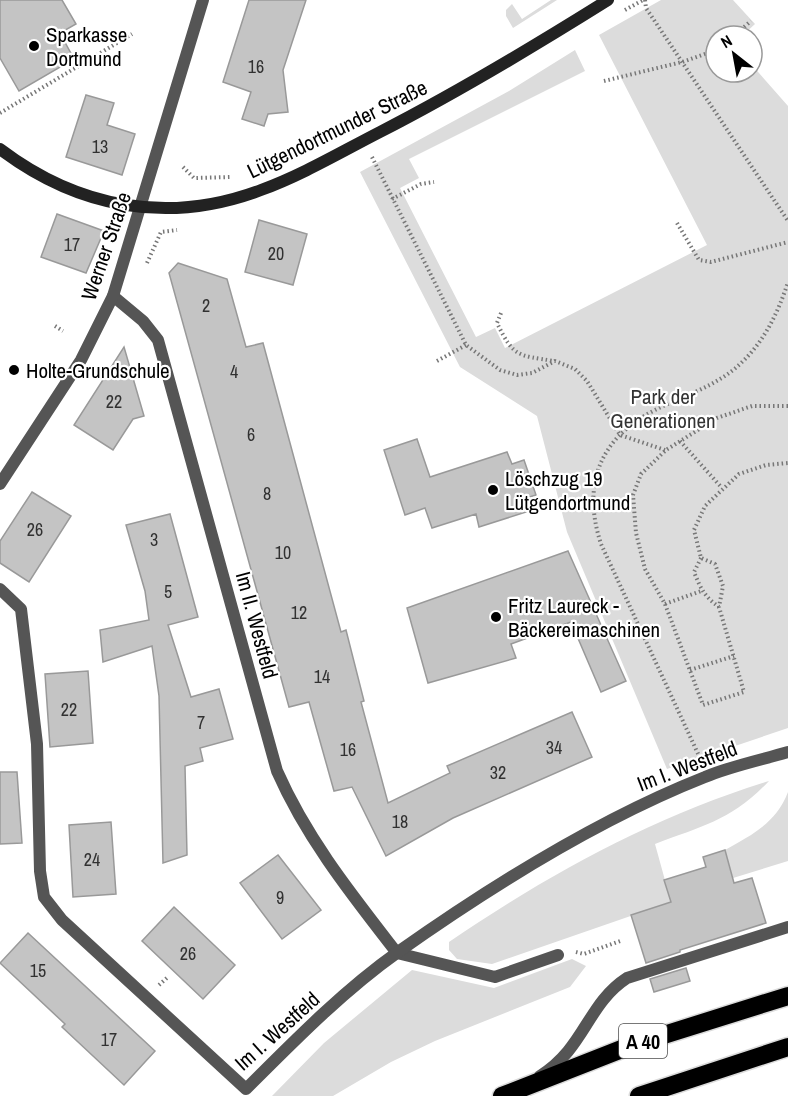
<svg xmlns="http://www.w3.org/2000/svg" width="788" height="1096" viewBox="0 0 788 1096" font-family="'Archivo Narrow',sans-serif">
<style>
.green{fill:#dcdcdc}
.building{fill:#c4c4c4;stroke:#999;stroke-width:1.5}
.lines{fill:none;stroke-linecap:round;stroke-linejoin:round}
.highway-casing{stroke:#dbdbdb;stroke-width:21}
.path{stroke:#777;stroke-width:4;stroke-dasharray:1.5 3;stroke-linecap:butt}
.lane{stroke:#555;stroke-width:12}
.street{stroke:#555;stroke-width:12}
.secondary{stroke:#222;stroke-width:12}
.highway{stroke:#000;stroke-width:18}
.poi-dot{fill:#000;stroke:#fff;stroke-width:2}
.labels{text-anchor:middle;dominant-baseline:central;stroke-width:4.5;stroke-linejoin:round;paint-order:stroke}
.number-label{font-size:18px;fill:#313131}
.shield{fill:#fff;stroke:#4c4c4c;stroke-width:1.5}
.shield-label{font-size:20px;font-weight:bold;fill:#000}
.poi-label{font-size:21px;fill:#000;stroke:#fff;text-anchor:start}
.street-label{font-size:21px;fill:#000;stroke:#fff}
.park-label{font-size:21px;fill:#333;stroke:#fff}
</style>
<rect width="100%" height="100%" fill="#fff"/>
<!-- green -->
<g class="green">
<polygon points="551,0 557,0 513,28 506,16 506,10 512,4 522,19"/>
<polygon points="661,0 733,0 755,24 742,36 716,36 716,72 752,72 752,65 788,106 788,728 667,769 567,532 537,416 460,367 360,172 509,91 575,50 585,71 409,159 419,178 400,188 476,337 495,328 505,348 707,245 599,35"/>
<path d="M 769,781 C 732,820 703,826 655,844 L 671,902 L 492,964 L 457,959 L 449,950 L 449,942 C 549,874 653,817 769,781 Z"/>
<path d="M 788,792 L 788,861 L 733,878 L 725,850 C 753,834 776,823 788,792 Z"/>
<polygon points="572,959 586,966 570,987 435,1041 391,1062 333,1096 272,1096 324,1043 412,970 494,988"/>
</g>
<!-- building -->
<g class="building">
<polygon points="0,0 62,0 76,24 60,33 74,59 19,91 0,58"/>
<polygon points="249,0 306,0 283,70 288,112 268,114 264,126 242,119 251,92 223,82"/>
<polygon points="86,95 114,103 107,125 135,134 122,175 66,157"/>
<polygon points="57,214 104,231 86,273 41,257"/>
<polygon points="259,220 307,234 293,285 245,272"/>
<polygon points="178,263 227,279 246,347 263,343 341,632 346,630 364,701 361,702 388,803 450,773 447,766 572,712 592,757 453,818 386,856 352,787 334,791 309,702 289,707 169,273"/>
<polygon points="124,347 144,416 133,419 113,450 74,425"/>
<polygon points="417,439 430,477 507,452 512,464 524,460 536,495 523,499 526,512 479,527 476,514 432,528 425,508 405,515 384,450"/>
<polygon points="32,492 71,516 29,582 0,563 0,541"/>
<polygon points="170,514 198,617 168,625 191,697 219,689 233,739 200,748 203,761 185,766 187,855 163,863 159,696 152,646 103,662 100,630 149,620 145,591 126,525"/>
<polygon points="568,551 626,681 601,692 571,622 511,644 516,658 428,683 407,608"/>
<polygon points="88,671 93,743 50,747 45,674"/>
<polygon points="0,772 17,772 22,843 0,844"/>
<polygon points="111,822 116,894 73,897 69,825"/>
<polygon points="725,850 734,883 752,878 766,923 680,950 680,952 646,963 631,915 671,902 664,880 706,867 703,857"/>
<polygon points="278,855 321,910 282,939 240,883"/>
<polygon points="174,907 235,965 203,999 142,941"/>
<polygon points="28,933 155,1051 124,1085 62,1027 65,1024 0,963"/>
<polygon points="686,968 690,981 654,992 650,979"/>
</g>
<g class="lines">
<!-- highway casing -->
<g class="highway-casing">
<g id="highway">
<polyline points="502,1096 632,1045 788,996"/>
<polyline points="639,1096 788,1047"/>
</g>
</g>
<!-- path -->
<g class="path">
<polyline points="645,0 646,8 788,221"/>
<polyline points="625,10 643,0"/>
<polyline points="734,36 751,21"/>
<polyline points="604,81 682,62 716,50"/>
<polyline points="0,113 132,34"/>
<polyline points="372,157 466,345 500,370 517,375 532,373 555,361 575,369 587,381 620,435 665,450"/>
<polyline points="183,167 194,178 230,177"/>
<polyline points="392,199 421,184 434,182"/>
<polyline points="677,223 699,260 711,262 788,242"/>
<polyline points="147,263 161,232 177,230"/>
<path d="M 501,313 L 497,323 C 514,358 518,355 554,361"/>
<polyline points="55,326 63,331"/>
<polyline points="437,361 466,345"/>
<polyline points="788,406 752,406 717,418 666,450 641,474 633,495 636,533 645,569 665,604 703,705 744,692 719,607 723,586 715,564 701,558 694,530 705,506 739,474 766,465 788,463"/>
<polyline points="680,441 722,488"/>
<path d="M 701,558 L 694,572 C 701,589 704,596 719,607"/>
<polyline points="665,604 701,591"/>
<polyline points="690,670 734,656"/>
<path d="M 700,758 L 601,544 C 582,486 598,439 655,410 C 683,396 717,386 740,364 C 764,342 778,313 788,282"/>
<polyline points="576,952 584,954 620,941"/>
<polyline points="159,985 169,976"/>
</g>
<!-- lane -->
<g class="lane">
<polyline points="397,953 495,977 558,955"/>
<path d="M 540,1076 C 585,1048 587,1004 627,978 L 788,927"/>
</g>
<!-- street -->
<g class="street">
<path d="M 113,296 L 143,321 L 158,340 L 277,771 C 307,839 352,895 397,953"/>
<polyline points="0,484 81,360 113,296 203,0"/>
<path d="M 0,589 L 21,609 L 37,744 L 40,871 L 44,897 L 62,920 L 246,1089 C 294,1041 343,991 398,952 C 490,887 601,818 705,777 C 731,766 761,760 788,752"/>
</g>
<!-- secondary -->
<path class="secondary" d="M 0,149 C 78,208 168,225 261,190 C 302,175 341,152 380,132 C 458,92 533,47 608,0"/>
<!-- highway -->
<use href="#highway" class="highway"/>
</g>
<!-- markers -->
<g class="poi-dot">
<circle cx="34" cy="46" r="6"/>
<circle cx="14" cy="370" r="6"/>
<circle cx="493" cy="490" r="6"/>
<circle cx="496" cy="617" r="6"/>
</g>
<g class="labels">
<!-- number labels -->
<g class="number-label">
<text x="256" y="66">16</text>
<text x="100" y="146">13</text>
<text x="72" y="244">17</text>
<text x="276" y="253">20</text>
<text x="206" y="305">2</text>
<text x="234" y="371">4</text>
<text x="114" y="401">22</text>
<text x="251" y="434">6</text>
<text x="267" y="493">8</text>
<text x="35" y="529">26</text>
<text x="154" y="539">3</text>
<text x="283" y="552">10</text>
<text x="168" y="591">5</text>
<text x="299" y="612">12</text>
<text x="322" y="676">14</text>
<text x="69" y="709">22</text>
<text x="201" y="722">7</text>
<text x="554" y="747">34</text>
<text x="348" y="749">16</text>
<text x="498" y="772">32</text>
<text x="400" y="821">18</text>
<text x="92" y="859">24</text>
<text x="280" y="897">9</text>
<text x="188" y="953">26</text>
<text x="38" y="970">15</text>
<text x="109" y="1039">17</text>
</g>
<!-- shield labels -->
<rect class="shield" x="619" y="1024" width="48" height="34" rx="4.5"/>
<g class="shield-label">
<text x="643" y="1041">A 40</text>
</g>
<!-- poi labels -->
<g class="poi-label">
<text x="46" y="34">Sparkasse<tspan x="46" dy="24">Dortmund</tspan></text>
<text x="26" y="370">Holte-Grundschule</text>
<text x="505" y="478">Löschzug 19<tspan x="505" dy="24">Lütgendortmund</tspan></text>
<text x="508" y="605">Fritz Laureck -<tspan x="508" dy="24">Bäckereimaschinen</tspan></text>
</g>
<!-- street labels -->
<g class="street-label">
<text transform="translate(337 129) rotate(-26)">Lütgendortmunder Straße</text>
<text transform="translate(106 246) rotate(-71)">Werner Straße</text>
<text transform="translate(257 625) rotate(75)">Im II. Westfeld</text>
<text transform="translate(687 766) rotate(-21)">Im I. Westfeld</text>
<text transform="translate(277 1031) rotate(-42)">Im I. Westfeld</text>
</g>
<!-- park labels -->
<g class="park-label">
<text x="663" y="396">Park der<tspan x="663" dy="24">Generationen</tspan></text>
</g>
</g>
<!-- north arrow -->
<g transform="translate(734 54) rotate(329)"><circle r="28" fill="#ffffff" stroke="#999999" stroke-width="1.5"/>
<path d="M0-4.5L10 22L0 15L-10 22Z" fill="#000000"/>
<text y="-9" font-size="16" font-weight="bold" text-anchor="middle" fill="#000000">N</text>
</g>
</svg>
